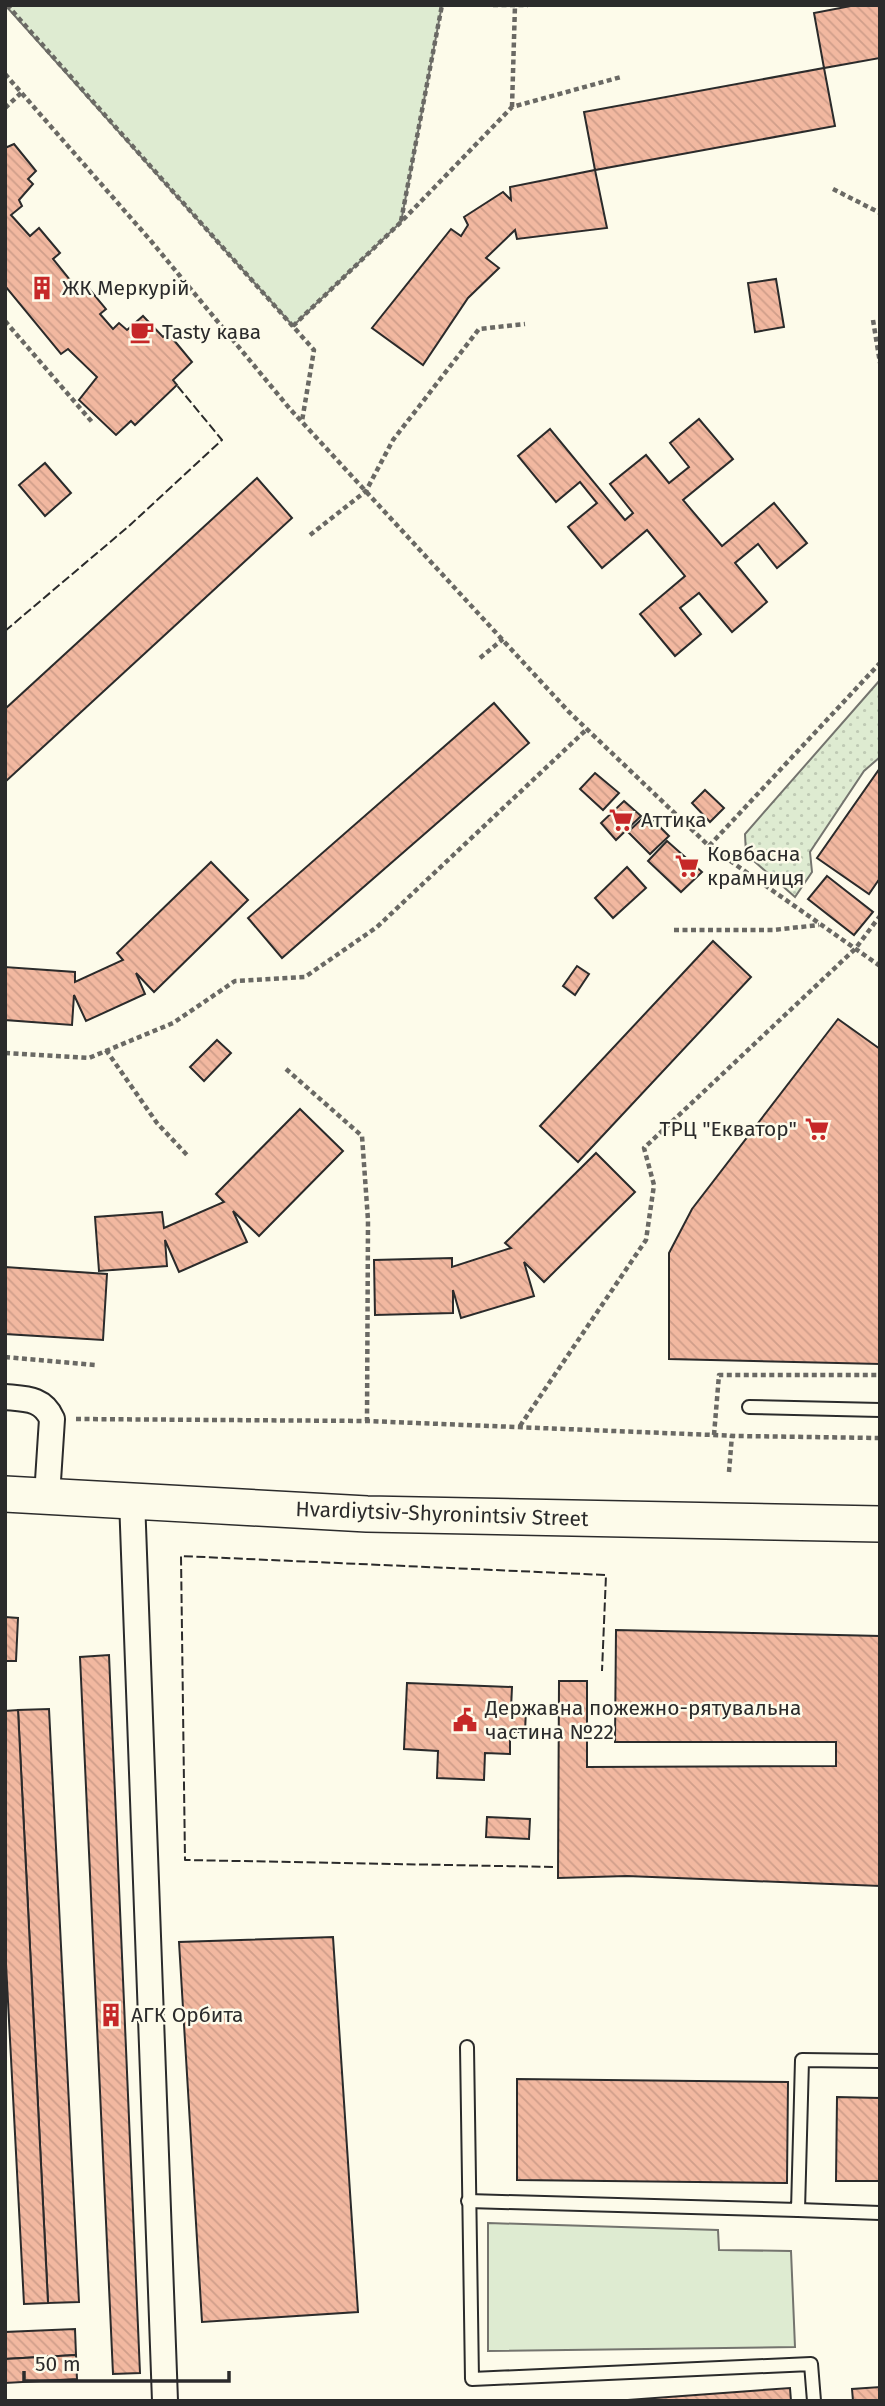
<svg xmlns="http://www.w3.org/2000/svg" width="885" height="2406" viewBox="0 0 885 2406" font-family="'Fira Sans',sans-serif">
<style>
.park{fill:#deebd1;stroke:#74746e;stroke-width:2}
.garden{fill:url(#garden-dots);stroke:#74746e;stroke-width:2}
.building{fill:url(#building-back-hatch);stroke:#2b2b2b;stroke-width:2}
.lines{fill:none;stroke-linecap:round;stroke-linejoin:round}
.lane-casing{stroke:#2b2b2b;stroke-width:16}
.street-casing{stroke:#2b2b2b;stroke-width:28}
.secondary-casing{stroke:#2b2b2b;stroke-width:38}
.path{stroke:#6a6964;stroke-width:4.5;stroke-dasharray:5 3.5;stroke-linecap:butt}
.lane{stroke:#fdfbea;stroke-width:12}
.street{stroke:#fdfbea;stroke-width:24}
.secondary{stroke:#fdfbea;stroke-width:35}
.fence{stroke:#2b2b2b;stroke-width:2;stroke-dasharray:9 3.5;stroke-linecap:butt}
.labels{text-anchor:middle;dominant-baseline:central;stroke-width:5;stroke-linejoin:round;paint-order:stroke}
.poi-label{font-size:21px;fill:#2b2b2b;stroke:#fdfbea;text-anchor:start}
.street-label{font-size:21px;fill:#2b2b2b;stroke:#fdfbea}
</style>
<defs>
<pattern id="garden-dots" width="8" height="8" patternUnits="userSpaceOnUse" patternTransform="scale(1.75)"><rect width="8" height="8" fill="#deebd1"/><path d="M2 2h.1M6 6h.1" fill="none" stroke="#bfcab4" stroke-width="1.8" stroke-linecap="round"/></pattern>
<pattern id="building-back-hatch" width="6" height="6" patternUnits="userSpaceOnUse" patternTransform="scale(1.75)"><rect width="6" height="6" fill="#f2b8a0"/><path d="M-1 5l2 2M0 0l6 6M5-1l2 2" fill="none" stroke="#d09e8a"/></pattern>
</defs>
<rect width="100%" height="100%" fill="#fdfbea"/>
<!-- park -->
<g class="park">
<polygon points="5,5 442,5 401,222 293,326"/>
<polygon points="488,2223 718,2230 719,2250 791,2251 795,2347 488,2351"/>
</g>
<!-- garden -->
<polygon class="garden" points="880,680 880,757 864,771 810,852 812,872 795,897 746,854 745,834"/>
<!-- building -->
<g class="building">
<polygon points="856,5 880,5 880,58 824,68 814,13"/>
<polygon points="824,68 835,126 595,170 584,112"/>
<polygon points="14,144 36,171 28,179 33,184 19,200 22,206 11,215 30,236 39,228 60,253 53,259 78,290 86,285 106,309 100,314 113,329 119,323 127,330 143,316 163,337 168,333 192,362 173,380 177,385 135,425 131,421 116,435 79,400 97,377 68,349 61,354 5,286 5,148"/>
<polygon points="595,170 607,228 517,239 515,230 486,258 499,268 468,298 423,365 372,328 451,229 461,236 468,225 464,217 503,192 511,200 510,187"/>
<polygon points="776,279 784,327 755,332 748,283"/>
<polygon points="699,419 733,459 683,500 722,546 774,503 807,543 777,568 758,544 735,563 767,602 732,632 699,593 680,608 701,634 675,656 640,614 685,576 647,530 602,568 568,527 597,503 580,482 556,502 518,456 550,429 625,520 633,513 610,484 646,455 669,483 689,467 670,443"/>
<polygon points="45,463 71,493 45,516 19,485"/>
<polygon points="257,478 292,518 5,782 5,709"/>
<polygon points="494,703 529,743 282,958 248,918"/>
<polygon points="880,768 880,878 869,894 817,858"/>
<polygon points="595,773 619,793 603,810 580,789"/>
<polygon points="705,790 724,808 710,822 692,803"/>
<polygon points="624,801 641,816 616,840 601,823"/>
<polygon points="647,814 669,836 650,854 628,832"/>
<polygon points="667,841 702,872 681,892 648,861"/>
<polygon points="211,862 248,900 154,992 136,973 145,994 86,1021 74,995 72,1025 5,1020 5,967 75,972 75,982 123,960 117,953"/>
<polygon points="627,867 646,888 613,918 595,898"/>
<polygon points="827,876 873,912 854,935 808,899"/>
<polygon points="713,941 751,977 578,1162 540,1126"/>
<polygon points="577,966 589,974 575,995 563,986"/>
<polygon points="838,1019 880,1049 880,1364 669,1359 669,1253 692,1209"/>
<polygon points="217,1040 231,1053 204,1081 190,1067"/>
<polygon points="300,1109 343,1151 259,1236 233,1211 247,1242 179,1272 165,1240 167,1266 99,1271 95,1217 162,1212 164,1228 224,1202 216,1194"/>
<polygon points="596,1153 635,1192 544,1282 524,1262 534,1296 461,1318 453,1290 453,1313 375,1315 374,1260 452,1258 452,1267 511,1248 505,1243"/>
<polygon points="5,1267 107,1274 103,1340 5,1334"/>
<polygon points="5,1617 18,1618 16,1661 5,1661"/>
<polygon points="616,1630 880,1636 880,1886 627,1876 558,1878 559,1681 587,1681 587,1767 836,1766 836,1742 615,1742"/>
<polygon points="109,1655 140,2373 113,2374 80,1657"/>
<polygon points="407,1683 512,1687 511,1709 526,1709 525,1732 510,1732 510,1754 485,1753 484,1780 437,1778 438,1751 404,1749"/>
<polygon points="49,1709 79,2302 48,2303 18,1710"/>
<polygon points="18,1710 48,2303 24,2304 5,1945 5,1711"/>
<polygon points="487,1817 530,1819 529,1839 486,1837"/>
<polygon points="333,1937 358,2312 202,2322 179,1942"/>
<polygon points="517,2079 788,2082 787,2183 517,2180"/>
<polygon points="837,2097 880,2098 880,2181 836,2181"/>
<polygon points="75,2329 76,2355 5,2359 5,2332"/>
<polygon points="76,2355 77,2379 5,2383 5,2359"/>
<polygon points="880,2387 880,2401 853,2401 852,2389"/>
<polygon points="790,2388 791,2401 614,2401"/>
</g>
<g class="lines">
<!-- lane casing -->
<g class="lane-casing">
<g id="lane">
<polyline points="749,1407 880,1410"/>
<polyline points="467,2047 472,2379 811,2364 814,2401"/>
<polyline points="468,2201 798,2210 802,2060 880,2061"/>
<polyline points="798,2210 880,2213"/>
</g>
</g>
<!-- street casing -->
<g class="street-casing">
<g id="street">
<path d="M 5,1397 C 26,1399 43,1398 52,1419 L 47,1496"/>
<polyline points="132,1499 165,2401"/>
</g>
</g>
<!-- secondary casing -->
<g class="secondary-casing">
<polyline id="secondary" points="5,1494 367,1514 880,1524"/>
</g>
<!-- path -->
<g class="path">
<polyline points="7,5 314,350 302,421"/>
<polyline points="493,5 528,5"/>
<polyline points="5,74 151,241 290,409 569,712 709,846 880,966"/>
<polyline points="512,107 515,5"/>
<polyline points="5,108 21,93"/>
<polyline points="833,189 880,213"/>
<polyline points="401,221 442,5"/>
<polyline points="873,320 880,363"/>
<polyline points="5,321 92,422"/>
<polyline points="293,326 401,222 512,107 621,77"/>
<polyline points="310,535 366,491 393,440 479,329 525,324"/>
<polyline points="480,658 503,639"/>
<polyline points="709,846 880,663"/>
<polyline points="674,930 773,930 819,925"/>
<polyline points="106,1050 157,1123 187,1155"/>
<polyline points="5,1053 89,1058 173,1023 235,981 305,977 377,927 587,729"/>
<polyline points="286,1069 362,1136 368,1220 367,1421"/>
<polyline points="5,1357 95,1365"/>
<polyline points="76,1419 367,1421 738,1436 880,1438"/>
<polyline points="520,1426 646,1240 654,1185 644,1148 855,949 880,916"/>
<polyline points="714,1435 719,1375 880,1375"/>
<polyline points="729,1472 732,1435"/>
</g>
<!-- lane -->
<use href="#lane" class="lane"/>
<!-- street -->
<use href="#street" class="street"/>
<!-- secondary -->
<use href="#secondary" class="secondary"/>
<!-- fence -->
<g class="fence">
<polyline points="5,631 129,526 222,440 175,383"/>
<polyline points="553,1867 185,1860 181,1556 606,1575 602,1671"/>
</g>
</g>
<!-- icons -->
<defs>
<g id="building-bare" transform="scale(1.89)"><path d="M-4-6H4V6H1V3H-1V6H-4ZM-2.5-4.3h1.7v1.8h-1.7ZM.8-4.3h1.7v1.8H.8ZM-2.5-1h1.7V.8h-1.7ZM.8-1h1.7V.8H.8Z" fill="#c62828" stroke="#fdfbea" stroke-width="2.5" paint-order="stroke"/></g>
<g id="cafe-bare" transform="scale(1.89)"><path d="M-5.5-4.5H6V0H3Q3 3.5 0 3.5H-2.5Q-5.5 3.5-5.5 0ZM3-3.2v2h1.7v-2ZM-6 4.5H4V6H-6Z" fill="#c62828" stroke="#fdfbea" stroke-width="2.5" paint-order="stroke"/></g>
<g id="supermarket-bare" transform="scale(1.89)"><path d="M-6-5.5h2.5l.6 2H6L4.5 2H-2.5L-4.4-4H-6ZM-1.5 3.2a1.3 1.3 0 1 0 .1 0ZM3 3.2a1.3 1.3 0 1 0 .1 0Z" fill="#c62828" stroke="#fdfbea" stroke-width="2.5" paint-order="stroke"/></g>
<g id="civic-bare" transform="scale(1.89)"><path d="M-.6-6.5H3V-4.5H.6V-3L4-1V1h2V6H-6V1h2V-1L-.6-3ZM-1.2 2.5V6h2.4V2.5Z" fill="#c62828" stroke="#fdfbea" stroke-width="2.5" paint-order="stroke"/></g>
</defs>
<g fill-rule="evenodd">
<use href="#building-bare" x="42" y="288"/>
<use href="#cafe-bare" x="142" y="332"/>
<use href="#supermarket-bare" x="621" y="820"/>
<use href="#supermarket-bare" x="687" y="866"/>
<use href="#supermarket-bare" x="817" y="1129"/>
<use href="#civic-bare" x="465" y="1720"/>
<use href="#building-bare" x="111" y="2015"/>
</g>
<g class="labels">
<!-- poi labels -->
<g class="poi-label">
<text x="62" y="288">ЖК Меркурій</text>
<text x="162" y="332">Tasty кава</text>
<text x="641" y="820">Аттика</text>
<text x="707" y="854">Ковбасна<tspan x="707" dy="24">крамниця</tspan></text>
<text x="797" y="1129" text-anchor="end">ТРЦ "Екватор"</text>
<text x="485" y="1708">Державна пожежно-рятувальна<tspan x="485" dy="24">частина №22</tspan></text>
<text x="131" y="2015">АГК Орбита</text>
</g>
<!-- street labels -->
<g class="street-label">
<text transform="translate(442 1514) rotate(2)">Hvardiytsiv-Shyronintsiv Street</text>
</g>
</g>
<!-- border -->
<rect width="885" height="2406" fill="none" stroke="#2b2b2b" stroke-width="14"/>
<!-- scale -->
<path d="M24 2371v10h205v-10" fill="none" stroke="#2b2b2b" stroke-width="3.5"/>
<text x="35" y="2371" font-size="21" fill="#2b2b2b" stroke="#fdfbea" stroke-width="5" paint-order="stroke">50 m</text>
</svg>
